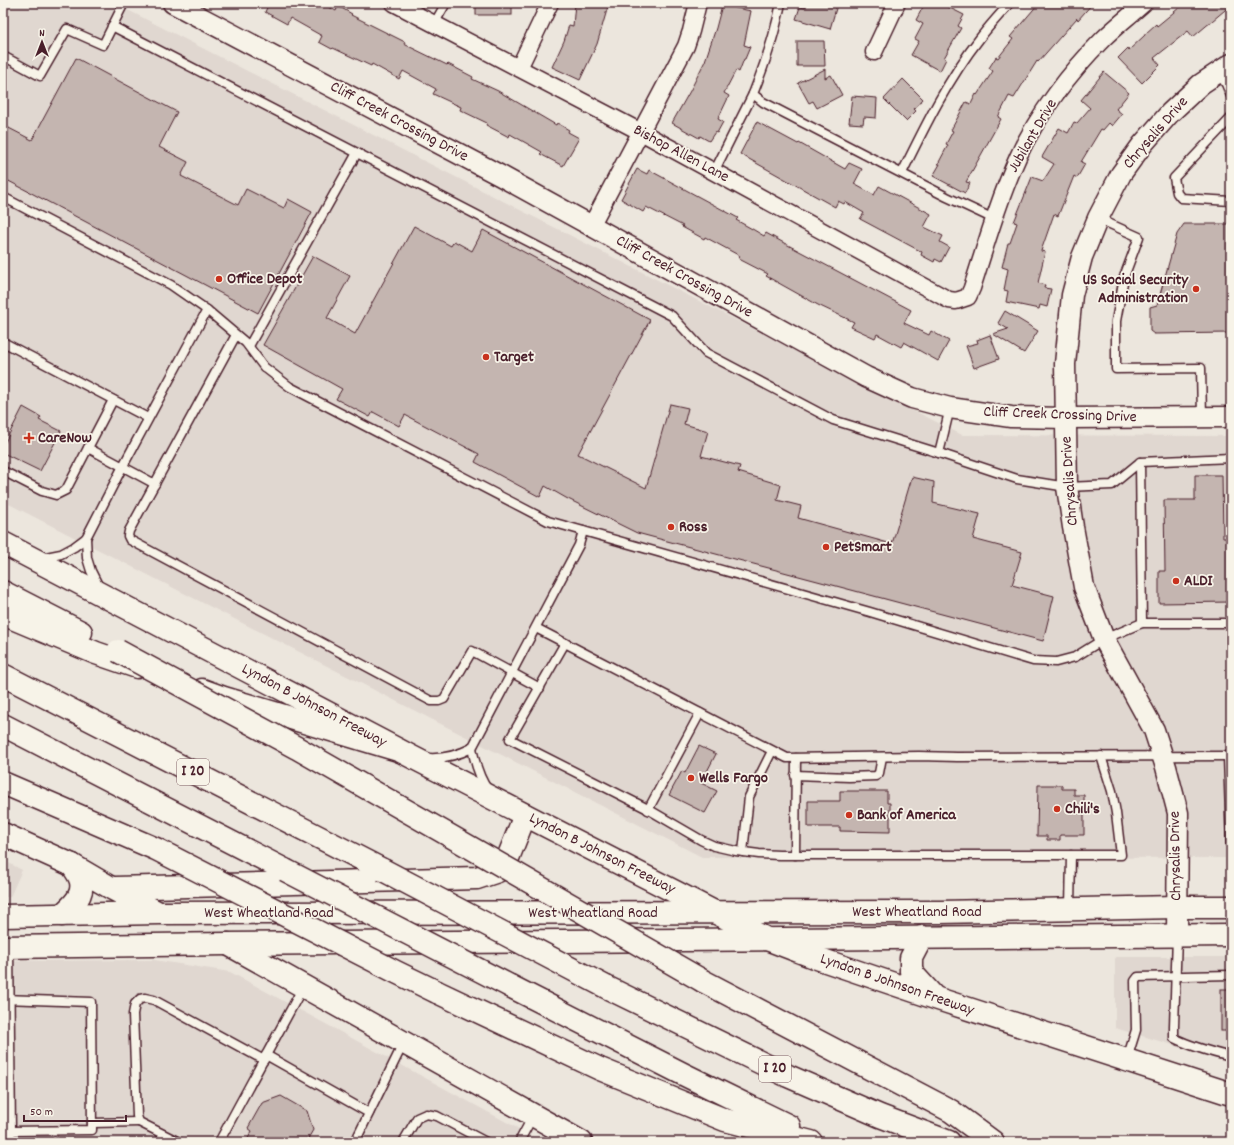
<svg xmlns="http://www.w3.org/2000/svg" width="1234" height="1145" viewBox="0 0 1234 1145" font-family="Dekko,sans-serif">
<style>
.built{fill:#e0d7d0}
.building{fill:#c4b5b0;stroke:#4a1f2b}
.lines{fill:none;stroke-linecap:round;stroke-linejoin:round}
.service-casing{stroke:#4a1f2b;stroke-width:11}
.minor-casing{stroke:#4a1f2b;stroke-width:19}
.tertiary-casing{stroke:#4a1f2b;stroke-width:23}
.secondary-casing{stroke:#4a1f2b;stroke-width:25}
.motorway-casing{stroke:#4a1f2b;stroke-width:25}
.service{stroke:#f7f3e8;stroke-width:8}
.minor{stroke:#f7f3e8;stroke-width:16}
.tertiary{stroke:#f7f3e8;stroke-width:20}
.secondary{stroke:#f7f3e8;stroke-width:22}
.motorway{stroke:#f7f3e8;stroke-width:22}
.motorway-bridge-casing{stroke:#4a1f2b;stroke-width:25;stroke-linecap:butt}
.motorway-bridge{stroke:#f7f3e8;stroke-width:22}
.poi-dot{fill:#c8321e;stroke:#f7f3e8;stroke-width:1.5}
.labels{text-anchor:middle;dominant-baseline:central;stroke-width:3.5;stroke-linejoin:round;paint-order:stroke}
.shield{fill:#f7f3e8;stroke:#7e5f64;stroke-width:1}
.shield-label{font-size:15px;font-weight:bold;fill:#4a1f2b}
.street-label{font-size:16px;fill:#4a1f2b;stroke:#f7f3e8}
.poi-label{font-size:16px;font-weight:bold;fill:#4a1f2b;stroke:#f7f3e8;text-anchor:start}
</style>
<rect width="100%" height="100%" fill="#ece6dd"/>
<filter id="ink" filterUnits="userSpaceOnUse"><feTurbulence type="fractalNoise" baseFrequency=".025" numOctaves="2"/><feDisplacementMap in="SourceGraphic" scale="8" xChannelSelector="R" yChannelSelector="G"/><feConvolveMatrix kernelMatrix="1 2 1 2 8 2 1 2 1" color-interpolation-filters="sRGB"/></filter>
<g filter="url(#ink)">
<!-- built -->
<g class="built">
<polygon points="3,3 114,3 962,435 1231,436 1231,858 702,857 3,501"/>
<polygon points="3,860 22,870 10,897 3,897"/>
<polygon points="1115,957 1231,957 1231,1062 1115,1028"/>
<polygon points="154,960 230,972 543,1142 3,1142 3,961"/>
</g>
<!-- building -->
<g class="building">
<polygon points="269,3 322,3 336,11 338,6 352,14 351,15 405,42 404,44 447,65 448,64 473,77 472,79 498,91 556,125 557,123 569,130 568,132 579,138 563,166 540,154 542,152 510,134 509,137 486,125 487,123 460,110 461,107 433,94 436,89 403,71 399,79 372,64 371,66 333,48 332,49 319,42 322,36 290,18 287,24 265,12"/>
<rect x="476" y="3" width="36" height="12"/>
<polygon points="575,3 609,3 597,44 580,80 552,67 564,41 569,25 573,26"/>
<polygon points="806,3 831,3 837,5 830,29 796,19 800,7 805,8"/>
<polygon points="925,3 940,3 964,15 958,26 961,28 944,58 946,59 940,71 911,55 919,41 915,39 923,24 916,20"/>
<polygon points="1039,3 1093,3 1078,20 1077,18 1038,62 1037,61 1014,98 1009,96 998,117 1001,119 966,182 970,183 965,193 933,176 940,164 938,164 948,145 946,144 953,131 951,130 966,102 971,104 976,94 977,95 993,71 989,68 996,57 998,58 1013,39 1010,37"/>
<polygon points="1185,3 1231,3 1231,5 1193,37 1188,31 1154,58 1160,65 1142,83 1118,58 1128,48 1129,50 1145,35 1145,34 1156,24 1157,26"/>
<polygon points="722,5 751,11 744,45 750,47 745,59 744,59 739,72 736,70 724,93 729,96 718,119 723,122 717,133 715,132 709,141 700,136 699,138 672,123 690,91 705,61 716,28"/>
<polygon points="797,41 824,41 825,66 797,66"/>
<polygon points="76,58 177,112 159,147 188,162 181,176 238,205 246,189 284,208 288,199 312,212 258,313 3,178 3,125 32,140"/>
<polygon points="825,69 825,78 831,75 842,95 817,108 813,101 809,103 798,83"/>
<polygon points="1104,72 1129,93 1116,109 1122,114 1112,126 1109,123 1103,130 1101,129 1081,162 1085,164 1077,178 1074,176 1058,216 1054,214 1041,251 1045,252 1038,283 1045,285 1044,288 1051,289 1047,307 1040,305 1039,309 1006,302 1008,291 1004,290 1008,269 1002,267 1008,243 1010,243 1017,223 1014,222 1032,177 1043,181 1054,164 1042,157 1059,128 1068,133 1074,122 1077,123 1090,108 1081,100"/>
<polygon points="903,79 923,99 914,109 916,111 906,121 884,99"/>
<polygon points="852,96 877,98 876,118 864,117 863,124 849,123"/>
<polygon points="757,122 798,144 799,143 845,169 849,163 862,169 854,184 874,195 879,186 931,214 924,227 943,236 940,242 949,247 941,262 935,259 934,262 921,255 922,252 860,219 864,213 845,202 844,204 838,201 835,207 740,154"/>
<polygon points="637,169 647,174 649,170 738,218 736,220 754,230 764,236 766,233 784,243 911,310 904,323 929,335 931,331 949,341 938,361 904,342 901,347 877,334 875,338 851,327 854,322 818,305 766,276 768,274 739,259 740,256 705,237 704,239 682,227 683,226 646,207 643,212 621,199"/>
<polygon points="1184,224 1231,224 1231,333 1154,334 1150,331 1150,307 1157,305 1177,234"/>
<polygon points="414,226 451,246 454,241 472,251 483,230 650,320 578,454 646,488 670,404 688,408 684,424 708,431 701,456 740,466 738,472 781,485 777,500 801,506 798,518 892,544 912,477 934,482 933,503 980,514 973,539 1022,552 1012,585 1054,596 1043,641 637,533 566,498 545,486 540,497 475,462 479,454 405,415 399,426 373,412 370,417 336,399 342,389 263,345 313,256 350,276 327,318 355,334"/>
<polygon points="1005,311 1038,331 1024,353 993,334 1008,329 998,323"/>
<polygon points="990,335 999,359 974,368 966,346 978,343 977,340"/>
<polygon points="23,407 41,417 39,420 61,431 40,471 3,453 3,446"/>
<polygon points="1195,475 1222,475 1223,538 1231,538 1231,602 1159,603 1159,571 1165,571 1164,500 1195,500"/>
<polygon points="699,746 716,754 701,783 717,791 705,813 669,795 682,771 685,773"/>
<polygon points="1038,785 1062,785 1062,789 1074,789 1074,795 1084,795 1084,835 1060,835 1060,840 1047,840 1047,836 1037,836"/>
<polygon points="840,791 887,791 887,803 890,803 890,832 840,831 840,827 808,827 808,801 840,801"/>
<rect x="1221" y="989" width="10" height="42"/>
<polygon points="281,1096 307,1111 313,1130 306,1142 246,1142 252,1131 248,1128 262,1103"/>
</g>
<g class="lines">
<!-- service casing -->
<g class="service-casing">
<g id="service">
<path d="M 781,3 C 775,34 765,64 753,94 L 763,102 L 947,197 L 994,219"/>
<polyline points="434,24 446,3"/>
<polyline points="112,26 672,316 706,353 833,420 939,453 950,408"/>
<polyline points="3,56 40,76 67,29 103,45 124,3"/>
<polyline points="1218,73 1226,84 1231,96"/>
<polyline points="1231,118 1174,178 1177,193 1181,198 1231,201"/>
<polyline points="714,172 753,94"/>
<path d="M 902,173 C 925,126 948,79 980,38 C 989,26 1000,14 1010,3"/>
<polyline points="3,197 171,285 207,310 246,343 264,367 290,387 548,521 870,612 1033,661 1056,662 1075,657 1104,639 1142,623 1231,623"/>
<polyline points="1099,219 1139,237 1124,277 1116,321 1116,369 1201,368 1202,417"/>
<polyline points="236,335 129,531 128,536 130,540 431,701 439,701 444,699 472,651 540,688"/>
<polyline points="3,342 148,418"/>
<polyline points="249,346 357,153"/>
<polyline points="88,448 155,484"/>
<polyline points="939,453 1017,479 1067,487 1112,485 1140,462 1231,458"/>
<polyline points="1140,462 1142,623"/>
<polyline points="3,471 42,491 56,495 66,490 113,400"/>
<polyline points="86,538 87,558 91,571 100,589"/>
<polyline points="41,558 61,554 74,547 86,538 123,466 207,310"/>
<polyline points="536,628 787,758 919,756 957,757 1231,756"/>
<polyline points="565,643 510,739 646,808 701,840 714,846 736,851 759,854 779,855 1121,855 1116,813 1112,791 1101,756"/>
<path d="M 472,748 C 475,763 479,778 488,790"/>
<polyline points="1228,756 1231,845"/>
<path d="M 428,758 C 444,759 458,755 472,748 L 579,545 L 583,531"/>
<polyline points="795,775 849,777 876,776 879,773 882,757"/>
<polyline points="648,810 700,713"/>
<polyline points="743,852 749,797 772,751"/>
<polyline points="795,855 796,758"/>
<polyline points="1070,908 1071,855"/>
<path d="M 1177,936 L 1174,1026 L 1174,1038 C 1192,1047 1211,1052 1231,1057"/>
<polyline points="3,999 91,1002 92,1130 11,1131 10,1142"/>
<polyline points="266,1055 369,1113"/>
<polyline points="1127,1059 1136,1030 1135,981 1138,977 1231,975"/>
<polyline points="92,1123 139,1122"/>
<polyline points="3,1131 11,1131 9,948"/>
<polyline points="179,1142 139,1122 137,1116 133,1014 135,1004 140,999 145,998 154,1000 264,1060"/>
<polyline points="219,1142 303,987"/>
<polyline points="355,1142 403,1044"/>
<polyline points="403,1142 417,1118 426,1114 437,1116 486,1142"/>
<polyline points="519,1142 533,1116"/>
</g>
</g>
<!-- minor casing -->
<g class="minor-casing">
<g id="minor">
<path d="M 394,3 L 641,132 L 949,300 L 956,301 L 968,297 L 972,288 C 986,244 999,199 1018,157 C 1037,115 1071,71 1103,39 C 1116,26 1131,15 1144,3"/>
<polyline points="874,52 897,3"/>
<polyline points="519,68 550,3"/>
<polyline points="591,226 686,46 691,31 698,3"/>
</g>
</g>
<!-- tertiary casing -->
<g class="tertiary-casing">
<g id="tertiary">
<polyline points="173,3 501,176 866,377 912,398 950,408 1011,417 1066,418 1231,417"/>
<polyline points="1177,935 1178,813 1166,767 1154,730 1104,639 1084,587 1073,527 1067,487 1065,364 1072,295 1082,257 1098,218 1121,174 1142,145 1170,113 1201,84 1231,64"/>
</g>
</g>
<!-- secondary casing -->
<g class="secondary-casing">
<g id="secondary">
<polyline points="3,543 412,757 767,939 814,957 935,998 1231,1094"/>
<polyline points="3,834 72,865 113,889 157,912"/>
<polyline points="116,888 477,878 498,871 508,858 525,815"/>
<path d="M 62,915 C 72,906 84,896 81,882 C 80,876 75,870 72,865"/>
<polyline points="3,916 159,913 941,912 1176,907 1231,907"/>
<polyline points="922,937 911,958 911,972 933,996"/>
<polyline points="228,944 581,1142"/>
<polyline points="3,947 227,944 1231,935"/>
</g>
</g>
<!-- motorway casing -->
<g class="motorway-casing">
<g id="motorway">
<polyline points="3,592 81,632"/>
<polyline points="3,614 96,653 137,667"/>
<polyline points="3,675 383,870"/>
<polyline points="202,690 224,698 398,750"/>
<polyline points="3,725 285,870"/>
<polyline points="703,981 951,1111 993,1142"/>
<polyline points="510,986 683,1074 789,1126"/>
<polyline points="606,987 788,1076 880,1116 949,1142"/>
<polyline points="437,992 600,1069 725,1120 811,1142"/>
</g>
</g>
<!-- service -->
<use href="#service" class="service"/>
<!-- minor -->
<use href="#minor" class="minor"/>
<!-- tertiary -->
<use href="#tertiary" class="tertiary"/>
<!-- secondary -->
<use href="#secondary" class="secondary"/>
<!-- motorway -->
<use href="#motorway" class="motorway"/>
<!-- motorway-bridge casing -->
<g class="motorway-bridge-casing">
<g id="motorway-bridge">
<polyline points="118,651 297,748 703,981"/>
<polyline points="3,783 156,849 396,972 437,992"/>
<polyline points="285,870 510,986"/>
<polyline points="383,870 606,987"/>
</g>
</g>
<!-- motorway-bridge -->
<use href="#motorway-bridge" class="motorway-bridge"/>
</g>
</g>
<!-- markers -->
<g class="poi-dot">
<circle cx="219" cy="279" r="4"/>
<circle cx="1196" cy="289" r="4"/>
<circle cx="486" cy="357" r="4"/>
<path d="M27 432h4v4h4v4h-4v4h-4v-4h-4v-4h4z"/>
<circle cx="671" cy="527" r="4"/>
<circle cx="826" cy="547" r="4"/>
<circle cx="1176" cy="581" r="4"/>
<circle cx="691" cy="778" r="4"/>
<circle cx="1057" cy="809" r="4"/>
<circle cx="849" cy="815" r="4"/>
</g>
<g class="labels">
<!-- shield labels -->
<g class="shield">
<rect x="177" y="759" width="32" height="26" rx="3"/>
<rect x="759" y="1056" width="32" height="26" rx="3"/>
</g>
<g class="shield-label">
<text x="193" y="772">I 20</text>
<text x="775" y="1069">I 20</text>
</g>
<!-- street labels -->
<g class="street-label">
<text transform="translate(399 122) rotate(28)">Cliff Creek Crossing Drive</text>
<text transform="translate(1156 133) rotate(-49)">Chrysalis Drive</text>
<text transform="translate(1033 136) rotate(-60)">Jubilant Drive</text>
<text transform="translate(681 154) rotate(28)">Bishop Allen Lane</text>
<text transform="translate(684 277) rotate(29)">Cliff Creek Crossing Drive</text>
<text transform="translate(1060 415) rotate(2)">Cliff Creek Crossing Drive</text>
<text transform="translate(1070 481) rotate(-94)">Chrysalis Drive</text>
<text transform="translate(314 706) rotate(28)">Lyndon B Johnson Freeway</text>
<text transform="translate(602 854) rotate(27)">Lyndon B Johnson Freeway</text>
<text transform="translate(1176 856) rotate(-91)">Chrysalis Drive</text>
<text x="917" y="912">West Wheatland Road</text>
<text x="269" y="913">West Wheatland Road</text>
<text x="593" y="913">West Wheatland Road</text>
<text transform="translate(897 985) rotate(19)">Lyndon B Johnson Freeway</text>
</g>
<!-- poi labels -->
<g class="poi-label">
<text x="227" y="279">Office Depot</text>
<text x="1188" y="280" text-anchor="end">US Social Security<tspan x="1188" dy="18">Administration</tspan></text>
<text x="494" y="357">Target</text>
<text x="38" y="438">CareNow</text>
<text x="679" y="527">Ross</text>
<text x="834" y="547">PetSmart</text>
<text x="1184" y="581">ALDI</text>
<text x="699" y="778">Wells Fargo</text>
<text x="1065" y="809">Chili's</text>
<text x="857" y="815">Bank of America</text>
</g>
</g>
<!-- margin -->
<rect width="1234" height="1145" fill="none" stroke="#f7f3e8" stroke-width="16"/>
<rect x="8" y="8" width="1218" height="1129" fill="none" stroke="#4a1f2b" stroke-width="1.5" filter="url(#ink)"/>
<!-- north arrow -->
<g transform="translate(42 42)" stroke="#f7f3e8" stroke-width="3" paint-order="stroke">
<path d="M0-3L7 15L0 10L-7 15Z" fill="#4a1f2b"/>
<text y="-6" font-size="11" font-weight="bold" text-anchor="middle" fill="#4a1f2b">N</text>
</g>
<!-- scale -->
<path d="M24 1115v6h102v-6" fill="none" stroke="#4a1f2b" stroke-width="2"/>
<text x="30" y="1115" font-size="12" fill="#4a1f2b" stroke="#f7f3e8" stroke-width="3" paint-order="stroke">50 m</text>
</svg>
